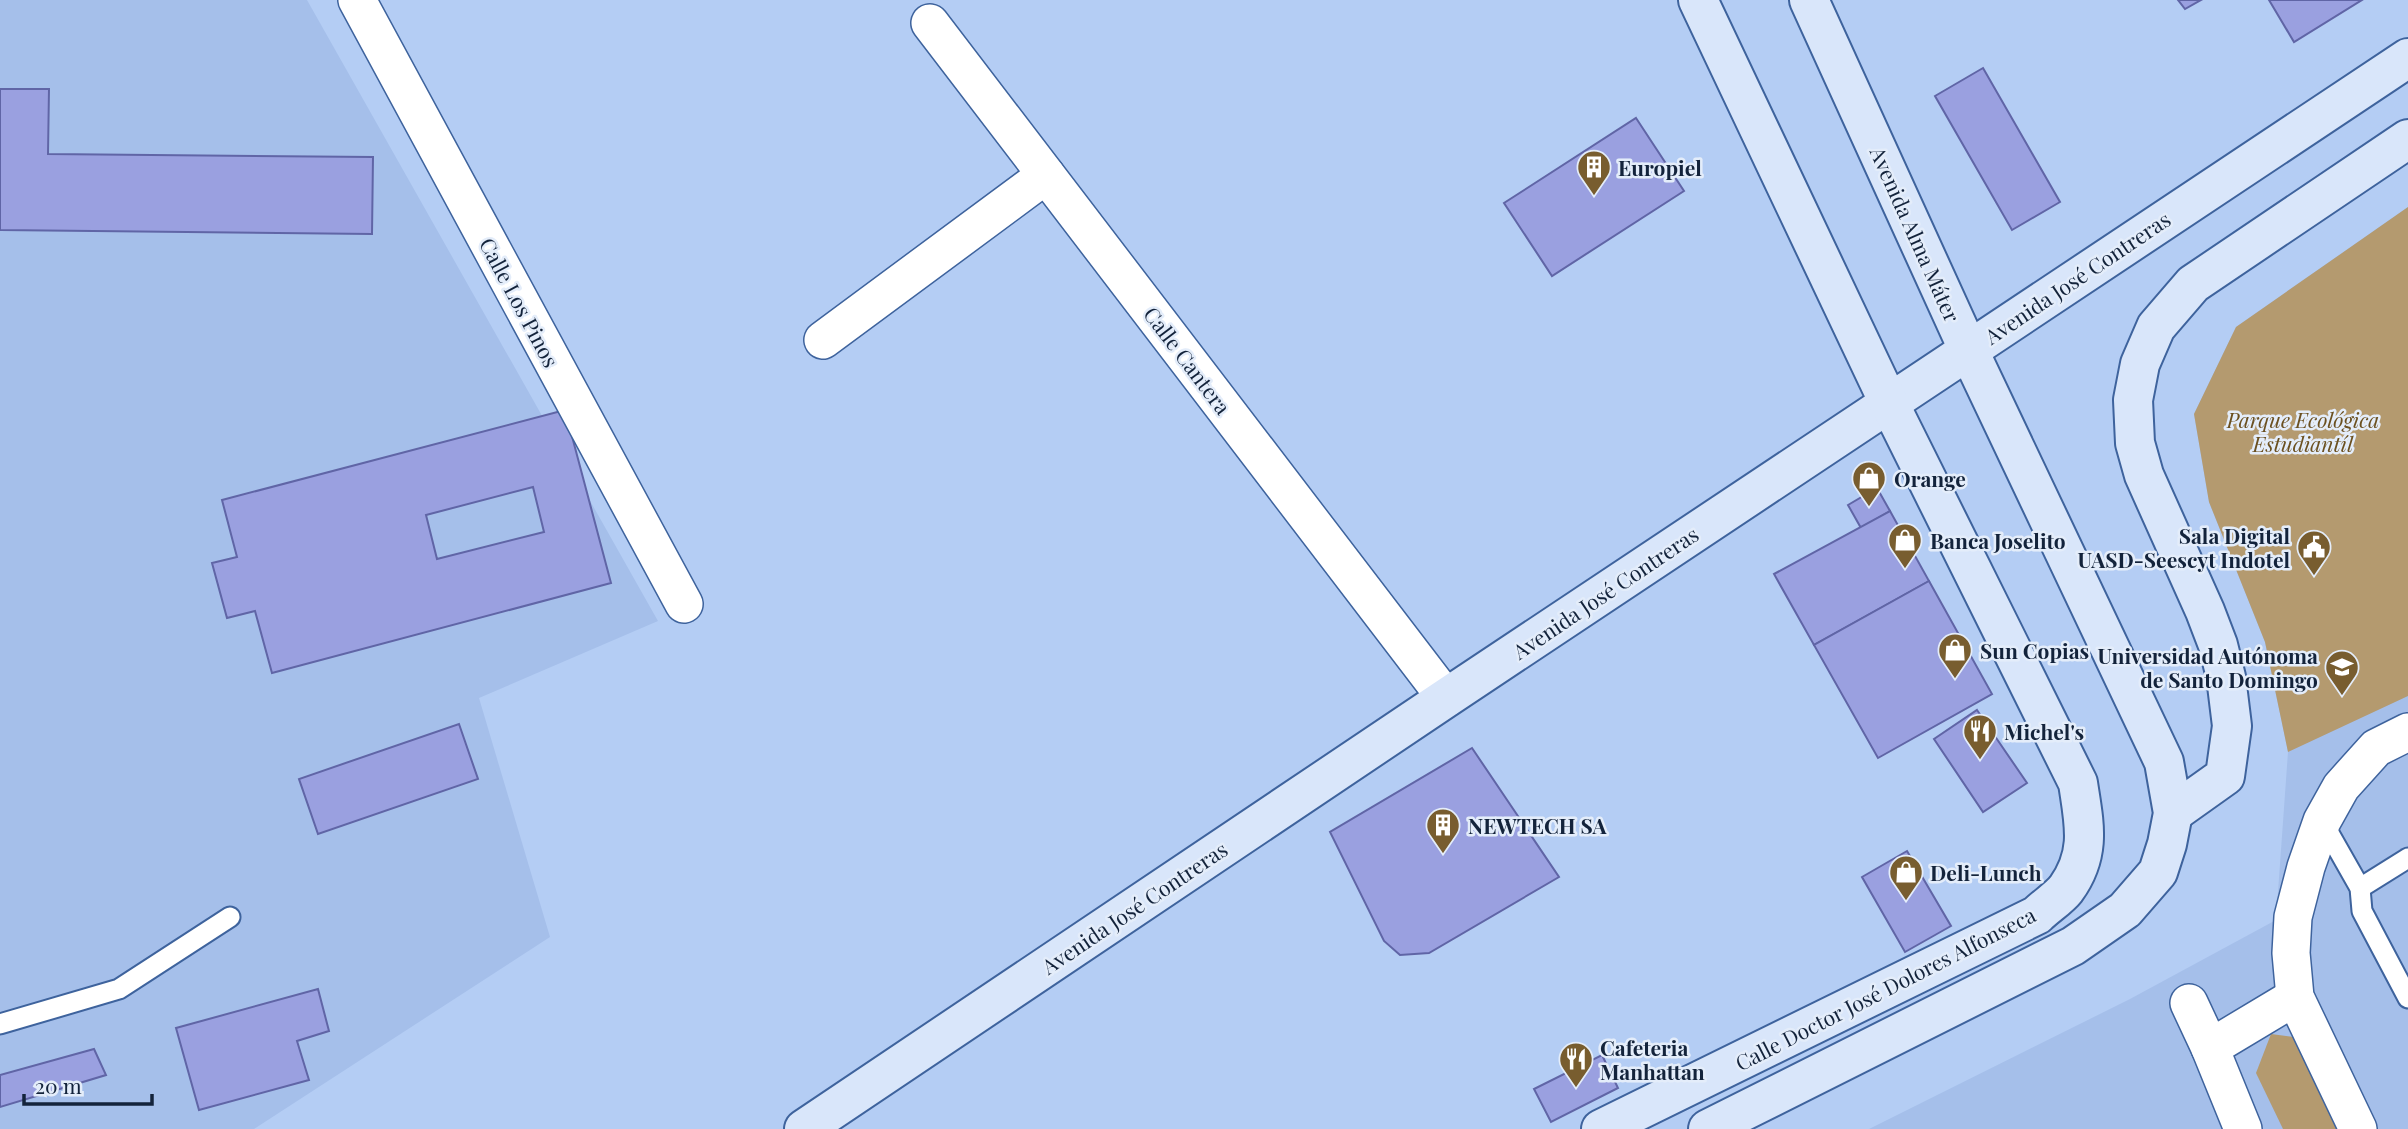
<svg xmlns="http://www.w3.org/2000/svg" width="2408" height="1129" viewBox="0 0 2408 1129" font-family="'Playfair Display',serif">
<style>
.built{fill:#a5bfea}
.green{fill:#b49a6f}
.building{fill:#9aa0e0;stroke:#6065a6;stroke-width:2;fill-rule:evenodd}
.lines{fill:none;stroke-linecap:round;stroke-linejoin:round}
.lane-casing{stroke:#3e639d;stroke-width:23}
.street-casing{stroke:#3e639d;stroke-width:40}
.secondary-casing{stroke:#3e639d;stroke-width:42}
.lane{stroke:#fff;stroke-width:19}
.street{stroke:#fff;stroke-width:37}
.secondary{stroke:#d9e6fa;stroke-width:38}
.labels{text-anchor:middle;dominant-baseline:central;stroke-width:5;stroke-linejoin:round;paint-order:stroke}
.poi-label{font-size:21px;font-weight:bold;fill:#13233b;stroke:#e4edfa;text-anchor:start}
.street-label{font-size:21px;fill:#13233b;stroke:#e4edfa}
.park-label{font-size:21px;font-style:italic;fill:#6b5020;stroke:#e4edfa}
</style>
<rect width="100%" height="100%" fill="#b4cdf4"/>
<!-- built -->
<g class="built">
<polygon points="0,0 307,0 658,621 479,698 550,937 254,1129 0,1129"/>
<polygon points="2408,207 2408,1129 1869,1129 2130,999 2276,920 2288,752 2265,642 2209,502 2194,414 2236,327"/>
</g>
<!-- green -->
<g class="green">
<polygon points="2408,207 2408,696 2288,752 2265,642 2209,502 2194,414 2236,327"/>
<polygon points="2271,1034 2310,1039 2354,1129 2283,1129 2256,1073"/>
</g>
<!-- building -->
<g class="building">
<polygon points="2178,0 2201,0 2185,9"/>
<polygon points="2269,0 2362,0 2294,42"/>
<polygon points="1983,68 2060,202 2012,230 1935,96"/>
<polygon points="0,89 49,89 48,154 373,157 372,234 0,230"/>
<polygon points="1636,118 1684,191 1552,276 1504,203"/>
<path d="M 565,410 L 611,583 L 272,673 L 255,611 L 227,618 L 212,563 L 237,557 L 222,500 ZM 533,487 L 544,532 L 437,559 L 426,515 Z"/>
<polygon points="1877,488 1890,511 1861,528 1848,505"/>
<polygon points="1890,511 1929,581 1814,645 1774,574"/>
<polygon points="1929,581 1992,694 1878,758 1814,645"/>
<polygon points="1977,710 2027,783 1983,812 1934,739"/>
<polygon points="459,724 478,779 318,834 299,779"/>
<polygon points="1472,748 1559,877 1429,953 1400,955 1384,941 1330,832"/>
<polygon points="1907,851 1951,926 1905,952 1862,877"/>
<polygon points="318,989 329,1031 297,1041 309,1080 199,1110 176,1028"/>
<polygon points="94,1049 106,1075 0,1107 0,1075"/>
<polygon points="1602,1055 1618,1088 1551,1122 1534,1089"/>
</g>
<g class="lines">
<!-- lane casing -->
<g class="lane-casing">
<g id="lane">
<polyline points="2322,821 2360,888 2362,911 2408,998"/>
<polyline points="2360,888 2408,858"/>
<polyline points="0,1024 119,989 230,917"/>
</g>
</g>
<!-- street casing -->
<g class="street-casing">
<g id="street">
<polyline points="357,0 684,604"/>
<polyline points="930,23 1446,698"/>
<polyline points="823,340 1046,175"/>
<polyline points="2189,1003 2210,1048 2243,1129"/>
<polyline points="2210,1048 2295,997"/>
<polyline points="2358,1129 2295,997 2291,953 2293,917 2306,867 2322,821 2341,787 2376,748 2408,732"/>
</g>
</g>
<!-- secondary casing -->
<g class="secondary-casing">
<g id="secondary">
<polyline points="2173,813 2225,776 2232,726 2226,677 2218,645 2205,611 2144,475 2135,443 2133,400 2140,364 2156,327 2193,284 2408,139"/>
<polyline points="804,1129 1446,698 2408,58"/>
<path d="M 1601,1129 L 2037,915 C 2046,906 2059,898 2066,889 C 2092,853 2084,823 2078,783 L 1889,403 L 1698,0"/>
<polyline points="1708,1129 2073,946 2125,910 2158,872 2167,844 2173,813 2164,762 1968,349 1809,0"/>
</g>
</g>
<!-- lane -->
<use href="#lane" class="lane"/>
<!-- street -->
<use href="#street" class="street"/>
<!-- secondary -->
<use href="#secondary" class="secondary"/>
</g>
<!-- icons -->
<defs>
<g id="building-pin" transform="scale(1.75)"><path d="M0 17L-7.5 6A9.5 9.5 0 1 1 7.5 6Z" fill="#785d2f" stroke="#e4edfa"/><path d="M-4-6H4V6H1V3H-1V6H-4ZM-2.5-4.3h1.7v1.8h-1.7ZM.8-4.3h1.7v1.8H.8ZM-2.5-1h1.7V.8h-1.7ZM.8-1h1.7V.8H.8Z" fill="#fff"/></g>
<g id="shop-pin" transform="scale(1.75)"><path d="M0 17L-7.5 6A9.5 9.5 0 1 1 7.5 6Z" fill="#785d2f" stroke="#e4edfa"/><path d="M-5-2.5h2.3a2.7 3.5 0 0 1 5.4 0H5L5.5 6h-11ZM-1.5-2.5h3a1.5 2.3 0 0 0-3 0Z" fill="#fff"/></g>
<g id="civic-pin" transform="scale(1.75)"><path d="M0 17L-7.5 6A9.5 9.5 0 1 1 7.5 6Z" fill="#785d2f" stroke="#e4edfa"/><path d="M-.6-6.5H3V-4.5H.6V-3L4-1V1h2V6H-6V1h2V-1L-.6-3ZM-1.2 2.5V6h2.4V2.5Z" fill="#fff"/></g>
<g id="university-pin" transform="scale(1.75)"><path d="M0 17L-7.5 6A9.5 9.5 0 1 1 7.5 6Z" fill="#785d2f" stroke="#e4edfa"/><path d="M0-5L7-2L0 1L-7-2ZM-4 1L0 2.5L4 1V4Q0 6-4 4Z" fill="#fff"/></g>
<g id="restaurant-pin" transform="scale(1.75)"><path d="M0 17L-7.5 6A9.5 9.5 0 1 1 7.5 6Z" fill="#785d2f" stroke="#e4edfa"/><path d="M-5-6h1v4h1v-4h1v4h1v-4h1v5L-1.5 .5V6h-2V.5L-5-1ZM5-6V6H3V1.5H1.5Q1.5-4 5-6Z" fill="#fff"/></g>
</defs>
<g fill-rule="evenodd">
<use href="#building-pin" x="1594" y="167"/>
<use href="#shop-pin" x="1869" y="478"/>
<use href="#shop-pin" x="1905" y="540"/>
<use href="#civic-pin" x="2314" y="547"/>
<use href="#shop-pin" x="1955" y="650"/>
<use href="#university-pin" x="2342" y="667"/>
<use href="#restaurant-pin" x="1980" y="731"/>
<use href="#building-pin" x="1443" y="825"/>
<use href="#shop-pin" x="1906" y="872"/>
<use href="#restaurant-pin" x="1576" y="1059"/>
</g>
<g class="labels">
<!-- poi labels -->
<g class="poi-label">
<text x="1618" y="167">Europiel</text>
<text x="1894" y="478">Orange</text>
<text x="2290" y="535" text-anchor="end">Sala Digital<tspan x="2290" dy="24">UASD-Seescyt Indotel</tspan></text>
<text x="1930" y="540">Banca Joselito</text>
<text x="1980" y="650">Sun Copias</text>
<text x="2318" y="655" text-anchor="end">Universidad Autónoma<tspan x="2318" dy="24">de Santo Domingo</tspan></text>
<text x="2004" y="731">Michel's</text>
<text x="1468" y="825">NEWTECH SA</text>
<text x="1930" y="872">Deli-Lunch</text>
<text x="1600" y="1047">Cafeteria<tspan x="1600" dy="24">Manhattan</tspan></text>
</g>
<!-- street labels -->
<g class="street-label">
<text transform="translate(1916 234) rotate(66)">Avenida Alma Máter</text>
<text transform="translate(2077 277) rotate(-34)">Avenida José Contreras</text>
<text transform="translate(520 302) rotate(62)">Calle Los Pinos</text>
<text transform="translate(1188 360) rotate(53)">Calle Cantera</text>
<text transform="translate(1605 592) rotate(-34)">Avenida José Contreras</text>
<text transform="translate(1134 907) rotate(-34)">Avenida José Contreras</text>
<text transform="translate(1885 988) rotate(-27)">Calle Doctor José Dolores Alfonseca</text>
</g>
<!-- park labels -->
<g class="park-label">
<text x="2303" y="419">Parque Ecológica<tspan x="2303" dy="24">Estudiantíl</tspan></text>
</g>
</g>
<!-- scale -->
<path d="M24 1094v10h128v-10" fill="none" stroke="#13233b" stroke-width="3.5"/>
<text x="35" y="1094" font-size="21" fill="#13233b" stroke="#e4edfa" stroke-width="5" paint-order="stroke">20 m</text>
</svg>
